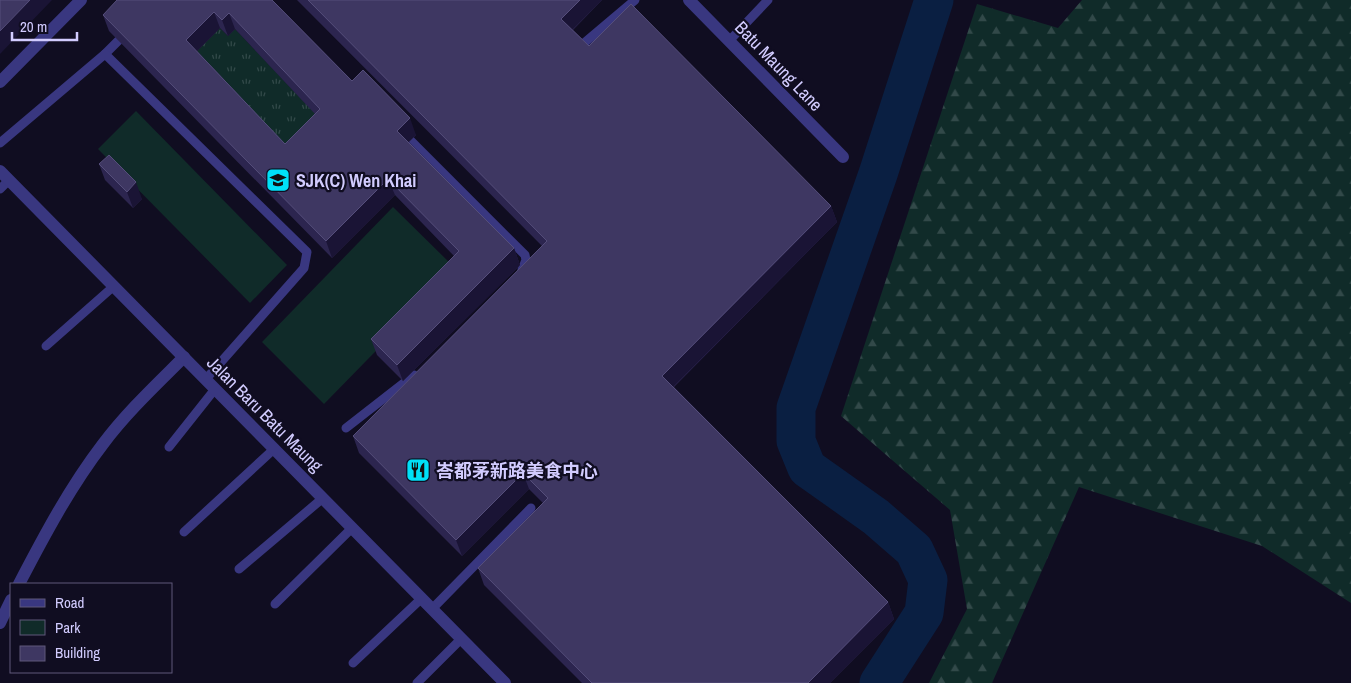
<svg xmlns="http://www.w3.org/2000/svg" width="1351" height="683" viewBox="0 0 1351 683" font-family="'Archivo Narrow','Noto Sans SC',sans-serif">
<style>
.grass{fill:url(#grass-tufts)}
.forest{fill:url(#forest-firs)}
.park{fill:#102b29}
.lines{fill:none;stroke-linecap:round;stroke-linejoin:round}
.river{stroke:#0a1f42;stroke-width:39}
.service{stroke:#393780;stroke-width:9}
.minor{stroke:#393780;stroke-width:12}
.tertiary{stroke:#393780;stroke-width:12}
.wall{fill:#2c254f;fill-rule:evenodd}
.shaded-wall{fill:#1a1435}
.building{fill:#3e3762;stroke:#554e7b;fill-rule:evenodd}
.labels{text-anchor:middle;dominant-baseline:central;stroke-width:4.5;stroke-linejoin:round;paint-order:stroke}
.street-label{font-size:18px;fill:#d2ccff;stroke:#100d21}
.poi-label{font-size:18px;font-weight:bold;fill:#d2ccff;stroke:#100d21;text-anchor:start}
</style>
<defs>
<pattern id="grass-tufts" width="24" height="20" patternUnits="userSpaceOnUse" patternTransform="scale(1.25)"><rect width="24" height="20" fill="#102b29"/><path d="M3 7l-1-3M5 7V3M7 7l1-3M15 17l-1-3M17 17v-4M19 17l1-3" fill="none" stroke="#324949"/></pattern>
<pattern id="forest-firs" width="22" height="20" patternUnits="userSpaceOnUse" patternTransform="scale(1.25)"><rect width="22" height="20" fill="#102b29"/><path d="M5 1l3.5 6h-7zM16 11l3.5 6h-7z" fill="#324949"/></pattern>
</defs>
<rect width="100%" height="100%" fill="#100d21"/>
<!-- grass -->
<polygon class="grass" points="220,28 228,36 235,29 326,125 291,160 192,56"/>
<!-- forest -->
<polygon class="forest" points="1082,0 1351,0 1351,603 1262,546 1079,487 992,683 929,683 967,609 950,510 841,416 977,4 1058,28"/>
<!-- park -->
<g class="park">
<polygon points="136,111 287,265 250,303 98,149"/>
<polygon points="393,207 456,269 324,404 262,342"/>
</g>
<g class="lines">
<!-- river -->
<polyline class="river" points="879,683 924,613 928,580 914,550 876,517 807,468 796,441 796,408 878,174 934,0"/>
<!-- service -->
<g class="service">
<polyline points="729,41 768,0"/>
<polyline points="583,44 635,0"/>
<polyline points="105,54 126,33"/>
<polyline points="403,133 525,255 526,260 522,270"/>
<polyline points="0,143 105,54 307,252 304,268 206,379"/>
<polyline points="0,189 9,180"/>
<polyline points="46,346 114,286"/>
<polyline points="346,428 414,375"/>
<polyline points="169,447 215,389"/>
<polyline points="184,532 274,449"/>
<polyline points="239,569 323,498"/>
<polyline points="275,604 352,528"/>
<polyline points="432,609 531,508"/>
<polyline points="353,663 422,598"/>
<polyline points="417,683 461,639"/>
</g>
<!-- minor -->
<g class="minor">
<polyline points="689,0 843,157"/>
<polyline points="0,82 81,0"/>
<path d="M 19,584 C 44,536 70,487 103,444 C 127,412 156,385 184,357"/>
<polyline points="0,623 11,600"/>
</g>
<!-- tertiary -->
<polyline class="tertiary" points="0,171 505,683"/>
</g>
<!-- wall -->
<g class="wall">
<path d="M 272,0 L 352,81 L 416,135 L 409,142 L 514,248 L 520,265 L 403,381 L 377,355 L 371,339 L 454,256 L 395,195 L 332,258 L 109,31 L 103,15 ZM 220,28 L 228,36 L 235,29 L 315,114 L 285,144 L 197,51 Z"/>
<polygon points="297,0 602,0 573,30 589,46 831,206 837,222 674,387 888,602 894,619 830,683 582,683 484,585 478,568 543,503 529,489 462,556 359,453 353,436 542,246"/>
<polygon points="99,164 142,199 133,208 105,180"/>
</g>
<!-- shaded-wall -->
<g class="shaded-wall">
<polygon points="30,0 52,0 0,54 0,31"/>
<polygon points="580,0 602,0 567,35 561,19"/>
<polygon points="214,12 220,28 192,56 186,40"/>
<polygon points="229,13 235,29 228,36 222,20"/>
<polygon points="410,118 416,135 403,147 397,131"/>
<polygon points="388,179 395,195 332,258 326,241"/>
<polygon points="136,182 142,199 133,208 127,192"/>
<polygon points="831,206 837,222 668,392 662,376"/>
<polygon points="514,248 520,265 403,381 397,365"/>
<polygon points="523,473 529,489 462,556 456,540"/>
<polygon points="888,602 894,619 830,683 808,683"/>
</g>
<!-- building -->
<g class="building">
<polygon points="0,0 30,0 0,31"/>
<path d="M 117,0 L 272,0 L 352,81 L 363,70 L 410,118 L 397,131 L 514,248 L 397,365 L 371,339 L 459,251 L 388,179 L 326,241 L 103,15 ZM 214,12 L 222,20 L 229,13 L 320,109 L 285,144 L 186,40 Z"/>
<polygon points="308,0 580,0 561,19 589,46 631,4 831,206 662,376 888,602 808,683 592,683 478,568 548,498 523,473 456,540 353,436 547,241"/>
<polygon points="109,155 136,182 127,192 99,164"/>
</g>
<!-- icons -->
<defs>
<g id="school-square" transform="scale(1.25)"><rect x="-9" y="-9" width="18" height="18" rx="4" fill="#00e0f7" stroke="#100d21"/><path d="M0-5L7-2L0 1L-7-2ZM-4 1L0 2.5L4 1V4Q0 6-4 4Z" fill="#111"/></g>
<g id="restaurant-square" transform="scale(1.25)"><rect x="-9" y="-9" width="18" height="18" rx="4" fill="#00e0f7" stroke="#100d21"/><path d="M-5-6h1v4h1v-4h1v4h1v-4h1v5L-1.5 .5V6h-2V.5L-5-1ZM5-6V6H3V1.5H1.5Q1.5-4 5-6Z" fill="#111"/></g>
</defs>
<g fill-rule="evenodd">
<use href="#school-square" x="278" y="180"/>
<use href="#restaurant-square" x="418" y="470"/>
</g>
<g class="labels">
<!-- street labels -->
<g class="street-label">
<text transform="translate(779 66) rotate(46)">Batu Maung Lane</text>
<text transform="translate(265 414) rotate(45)">Jalan Baru Batu Maung</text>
</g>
<!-- poi labels -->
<g class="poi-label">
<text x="296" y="180">SJK(C) Wen Khai</text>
<text x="436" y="470">峇都茅新路美食中心</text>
</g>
</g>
<!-- legend -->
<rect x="10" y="583" width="162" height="90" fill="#100d21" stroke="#5e597a"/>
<rect x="20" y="599" width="25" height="8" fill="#393780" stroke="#5e597a"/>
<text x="55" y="608" font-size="15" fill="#d2ccff">Road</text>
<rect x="20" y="620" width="25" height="15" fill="#102b29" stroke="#5e597a"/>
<text x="55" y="633" font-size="15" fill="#d2ccff">Park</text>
<rect x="20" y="646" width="25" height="15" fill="#3e3762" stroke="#5e597a"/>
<text x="55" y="658" font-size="15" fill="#d2ccff">Building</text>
<!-- scale -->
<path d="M12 32v8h65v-8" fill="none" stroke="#d2ccff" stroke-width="2.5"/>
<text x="20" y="32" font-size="15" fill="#d2ccff" stroke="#100d21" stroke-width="4" paint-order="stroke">20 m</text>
</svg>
